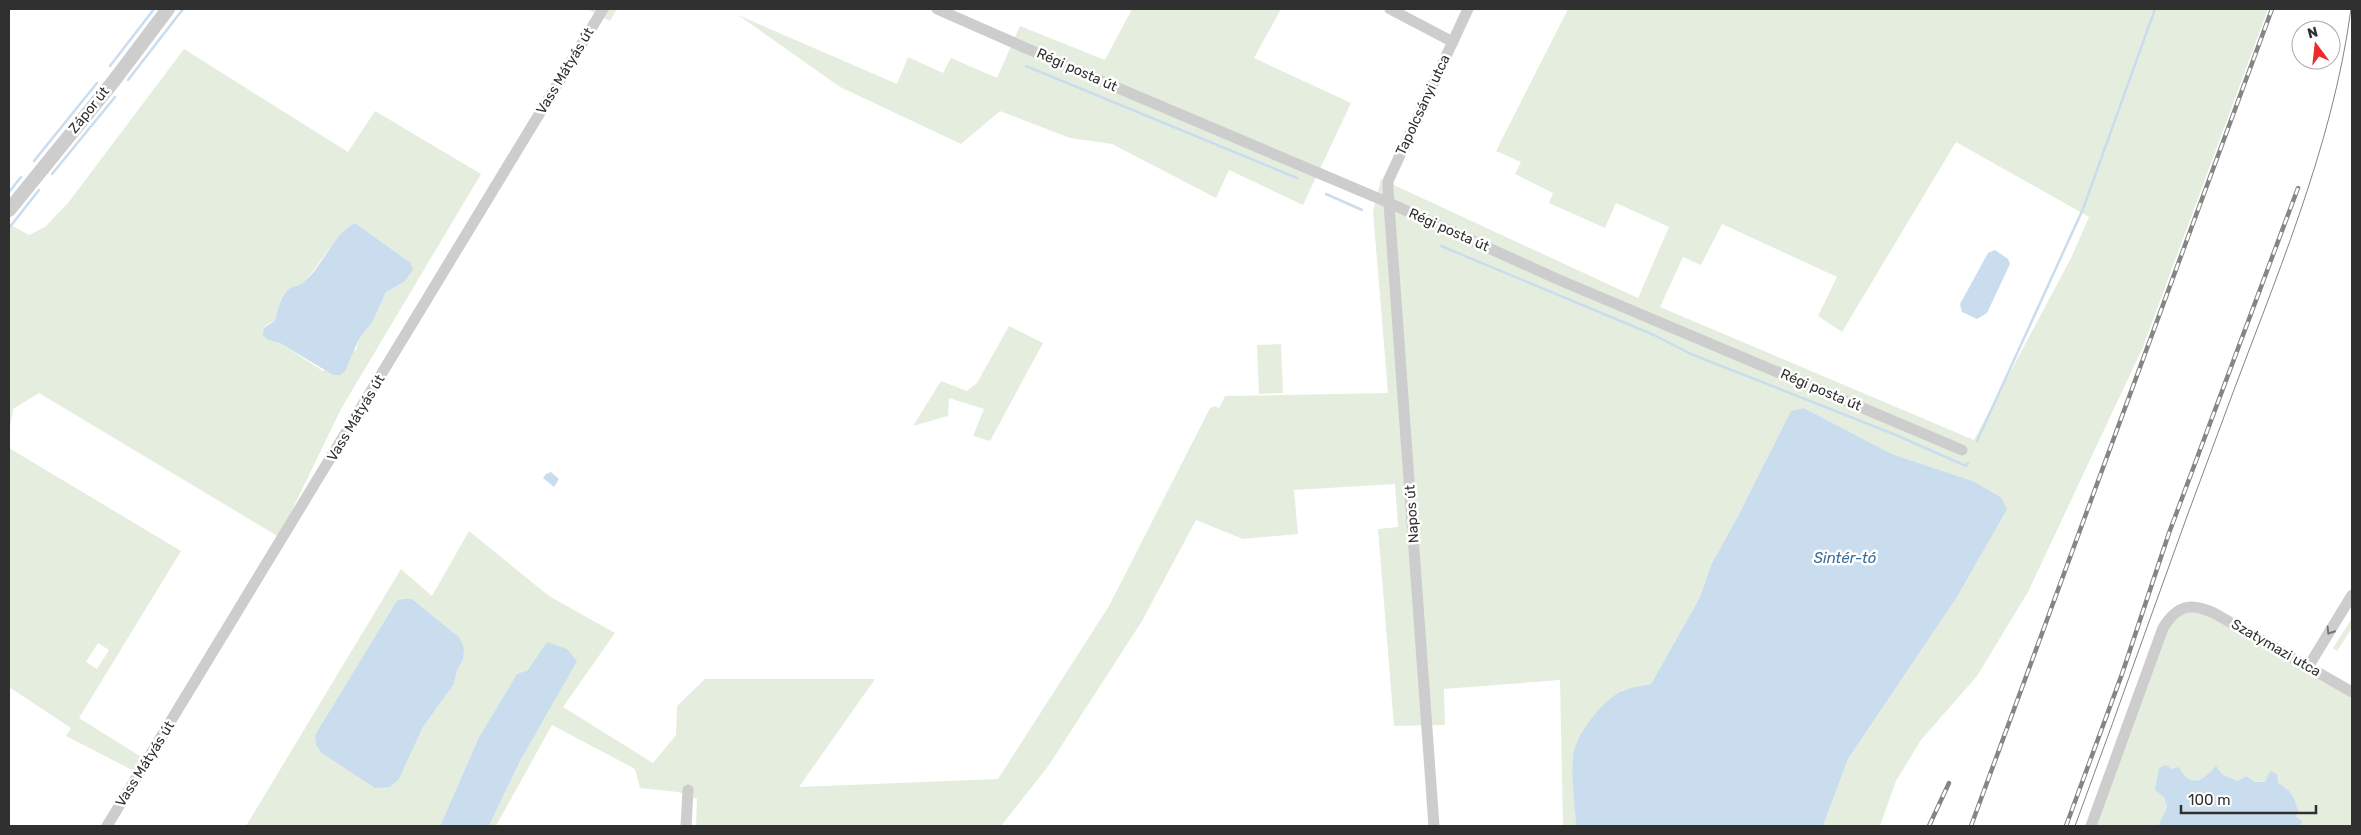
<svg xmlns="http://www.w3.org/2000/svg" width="2361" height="835" viewBox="0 0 2361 835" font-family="Rubik,sans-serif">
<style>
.green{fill:#e5eede;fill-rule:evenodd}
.water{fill:#c9ddee}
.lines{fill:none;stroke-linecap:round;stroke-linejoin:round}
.stream{stroke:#c9ddee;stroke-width:2.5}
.minor{stroke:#cdcdcd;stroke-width:11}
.tertiary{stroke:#cdcdcd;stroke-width:14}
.tram{stroke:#858585;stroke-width:1}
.rail-casing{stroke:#858585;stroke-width:4.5}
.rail{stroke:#fff;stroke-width:2.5;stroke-dasharray:8;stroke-linecap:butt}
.oneway{stroke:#777}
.labels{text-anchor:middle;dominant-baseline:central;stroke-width:5;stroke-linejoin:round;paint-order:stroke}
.street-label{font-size:14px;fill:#303030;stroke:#fff}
.water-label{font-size:15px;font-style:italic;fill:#396c97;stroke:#fff}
</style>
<rect width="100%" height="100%" fill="#fff"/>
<!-- green -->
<g class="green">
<polygon points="587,9 617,9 610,21"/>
<polygon points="1132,9 1281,9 1254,58 1351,103 1303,205 1229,170 1216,198 1112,144 1070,138 1000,111 961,144 840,87 738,15 897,84 908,57 943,73 951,58 997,78 1020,26 1105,60"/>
<path d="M 1568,9 L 2268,9 L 2143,347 L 2028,592 L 1977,676 L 1921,740 L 1896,781 L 1880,826 L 1823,826 L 1848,759 L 1957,597 L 2006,509 L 2001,497 L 1973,481 L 1892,454 L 1804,408 L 1791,412 L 1738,516 L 1711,565 L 1700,597 L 1651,684 L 1622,690 L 1573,756 L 1576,826 L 1563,826 L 1560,680 L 1444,689 L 1445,725 L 1394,726 L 1378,529 L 1398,527 L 1395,484 L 1294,490 L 1298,534 L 1243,539 L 1196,520 L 1142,621 L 1049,765 L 1001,826 L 696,826 L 697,799 L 678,792 L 640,788 L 635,769 L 552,725 L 496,826 L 489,826 L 521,759 L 528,670 L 517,674 L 479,737 L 440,826 L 246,826 L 401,569 L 432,596 L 469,531 L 549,596 L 615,633 L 563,707 L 653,763 L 676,735 L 677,706 L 705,679 L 875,679 L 799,787 L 998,779 L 1109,606 L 1210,408 L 1214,406 L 1219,408 L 1225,396 L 1388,393 L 1373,212 L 1381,179 L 1638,298 L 1669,227 L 1616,203 L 1605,228 L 1549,203 L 1553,193 L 1515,174 L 1521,162 L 1496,151 ZM 1956,142 L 2089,217 L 2071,258 L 1974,440 L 1660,307 L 1683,257 L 1701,265 L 1722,224 L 1837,277 L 1818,316 L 1842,332 ZM 412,599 L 459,637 L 463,660 L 457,670 L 454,684 L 423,727 L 399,779 L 315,735 L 393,607 Z"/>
<path d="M 184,49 L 348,152 L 375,111 L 481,174 L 341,409 L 279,537 L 39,393 L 13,409 L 9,434 L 9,224 L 29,235 L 45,227 L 68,203 ZM 355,223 L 411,263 L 412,270 L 404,282 L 386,292 L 373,321 L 359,339 L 356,350 L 323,371 L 280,343 L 268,340 L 265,326 L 275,320 L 281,300 L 305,282 L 332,245 L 348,227 Z"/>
<polygon points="1009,326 1043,343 990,441 973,436 984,409 949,398 948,416 913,426 941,381 967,391 977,383"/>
<polygon points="1281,344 1283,393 1259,394 1257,345"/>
<path d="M 9,448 L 181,551 L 79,718 L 143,758 L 134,771 L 66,736 L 71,728 L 9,687 ZM 98,643 L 109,650 L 97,669 L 86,662 Z"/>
<polygon points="2193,606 2352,692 2352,826 2300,826 2303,821 2295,816 2287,788 2278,783 2270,772 2265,782 2238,781 2222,774 2192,781 2183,776 2164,797 2167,807 2158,826 2097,826 2163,628"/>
<polygon points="2352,618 2352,628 2337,651 2333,648"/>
</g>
<!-- water -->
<g class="water">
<path d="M 355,223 L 411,263 L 413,270 L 404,282 L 386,292 L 373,321 L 359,339 L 345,371 L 340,375 L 333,375 L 280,343 L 268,340 L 263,335 C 263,325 269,326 275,320 C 278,310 280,299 287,291 C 291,286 299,287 304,282 C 322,267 334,233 355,223 Z"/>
<polygon points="1995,250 2008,259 2010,264 1987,313 1977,319 1962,312 1960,304 1988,253"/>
<path d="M 1804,408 L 1892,454 L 1973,481 L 2001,497 L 2007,509 L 1957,597 L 1848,759 L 1823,826 L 1576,826 C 1575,804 1571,779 1573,757 C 1574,736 1603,700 1622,691 C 1630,687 1642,686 1651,684 L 1700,597 L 1711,565 L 1738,516 L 1791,411 Z"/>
<polygon points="551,472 559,479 554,487 543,478 546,474"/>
<polygon points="403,599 412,599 459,637 464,648 463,660 457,670 454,684 423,727 399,779 390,787 375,788 322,753 316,745 315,735 393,607 397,601"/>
<polygon points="547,642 567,649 577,661 521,759 489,826 440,826 479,737 517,674 528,670"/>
<path d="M 2166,765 L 2172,769 L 2179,767 C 2190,789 2203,781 2216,766 L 2222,774 L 2238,781 L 2246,776 L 2255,782 L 2265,782 L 2270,771 L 2277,774 L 2278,783 C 2292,790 2294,798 2299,813 L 2295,816 L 2303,821 L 2300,826 L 2158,826 L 2167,807 L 2164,797 L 2155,790 L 2159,768 Z"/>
</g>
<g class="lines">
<!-- stream -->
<g class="stream">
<polyline points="110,66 154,9"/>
<polyline points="1026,66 1297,178"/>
<polyline points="128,80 183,9"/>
<polyline points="34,161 97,83"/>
<polyline points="52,174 115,97"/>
<polyline points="9,192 21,177"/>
<polyline points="1326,194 1362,210"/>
<polyline points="9,228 39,190"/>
<polyline points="1441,246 1654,335 1691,354 1896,435 1966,466 1968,463"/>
<polyline points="1977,441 2083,209 2155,9"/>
</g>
<!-- minor -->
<g class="minor">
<polyline points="937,9 1092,77 1387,202 1557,279 1962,450"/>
<polyline points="1390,9 1453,42"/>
<polyline points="2308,667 2352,595"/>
<polyline points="107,826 603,9"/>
<polyline points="686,826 688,790"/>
<polyline points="1434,826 1388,190 1388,181 1468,9"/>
<path d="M 2091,826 L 2163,628 C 2177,605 2191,602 2214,613 L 2352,692"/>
</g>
<!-- tertiary -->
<polyline class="tertiary" points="9,210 113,82 168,9"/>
<!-- tram -->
<path class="tram" d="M 2075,826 C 2126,689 2173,551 2225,414 C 2274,281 2332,150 2351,9"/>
<!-- rail casing -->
<g class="rail-casing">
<g id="rail">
<polyline points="1929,826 1949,783"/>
<polyline points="1971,826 2272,9"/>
<polyline points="2066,826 2122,674 2169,533 2298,188"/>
</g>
</g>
<!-- rail -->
<use href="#rail" class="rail"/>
</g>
<!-- one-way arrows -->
<defs><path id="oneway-chevron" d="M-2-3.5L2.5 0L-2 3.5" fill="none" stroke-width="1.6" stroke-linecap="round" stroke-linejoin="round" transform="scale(1.25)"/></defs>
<use class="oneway" href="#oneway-chevron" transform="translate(2330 631) rotate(122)"/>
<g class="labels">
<!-- street labels -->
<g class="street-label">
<text transform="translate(1077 70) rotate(24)">Régi posta út</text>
<text transform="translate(565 71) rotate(-59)">Vass Mátyás út</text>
<text transform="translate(1423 105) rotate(-65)">Tapolcsányi utca</text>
<text transform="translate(89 110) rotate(-51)">Zápor út</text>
<text transform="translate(1449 230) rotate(24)">Régi posta út</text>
<text transform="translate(1821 390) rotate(23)">Régi posta út</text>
<text transform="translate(356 418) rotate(-59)">Vass Mátyás út</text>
<text transform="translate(1412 514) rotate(-94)">Napos út</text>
<text transform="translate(2276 648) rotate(30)">Szatymazi utca</text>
<text transform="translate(145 764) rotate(-58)">Vass Mátyás út</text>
</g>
<!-- water labels -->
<g class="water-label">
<text x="1845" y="558">Sintér-tó</text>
</g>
</g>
<!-- border -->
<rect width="2361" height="835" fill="none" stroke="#303030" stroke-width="20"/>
<!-- north arrow -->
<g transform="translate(2316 45) rotate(345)"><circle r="24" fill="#ffffff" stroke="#acacac"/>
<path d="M0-4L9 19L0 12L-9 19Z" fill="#ee2b2b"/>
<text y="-8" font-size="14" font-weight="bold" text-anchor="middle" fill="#303030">N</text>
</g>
<!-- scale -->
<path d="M2181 805v8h135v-8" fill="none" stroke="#303030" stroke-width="2.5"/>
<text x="2188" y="805" font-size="15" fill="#303030" stroke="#ffffff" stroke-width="4" paint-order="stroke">100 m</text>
</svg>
